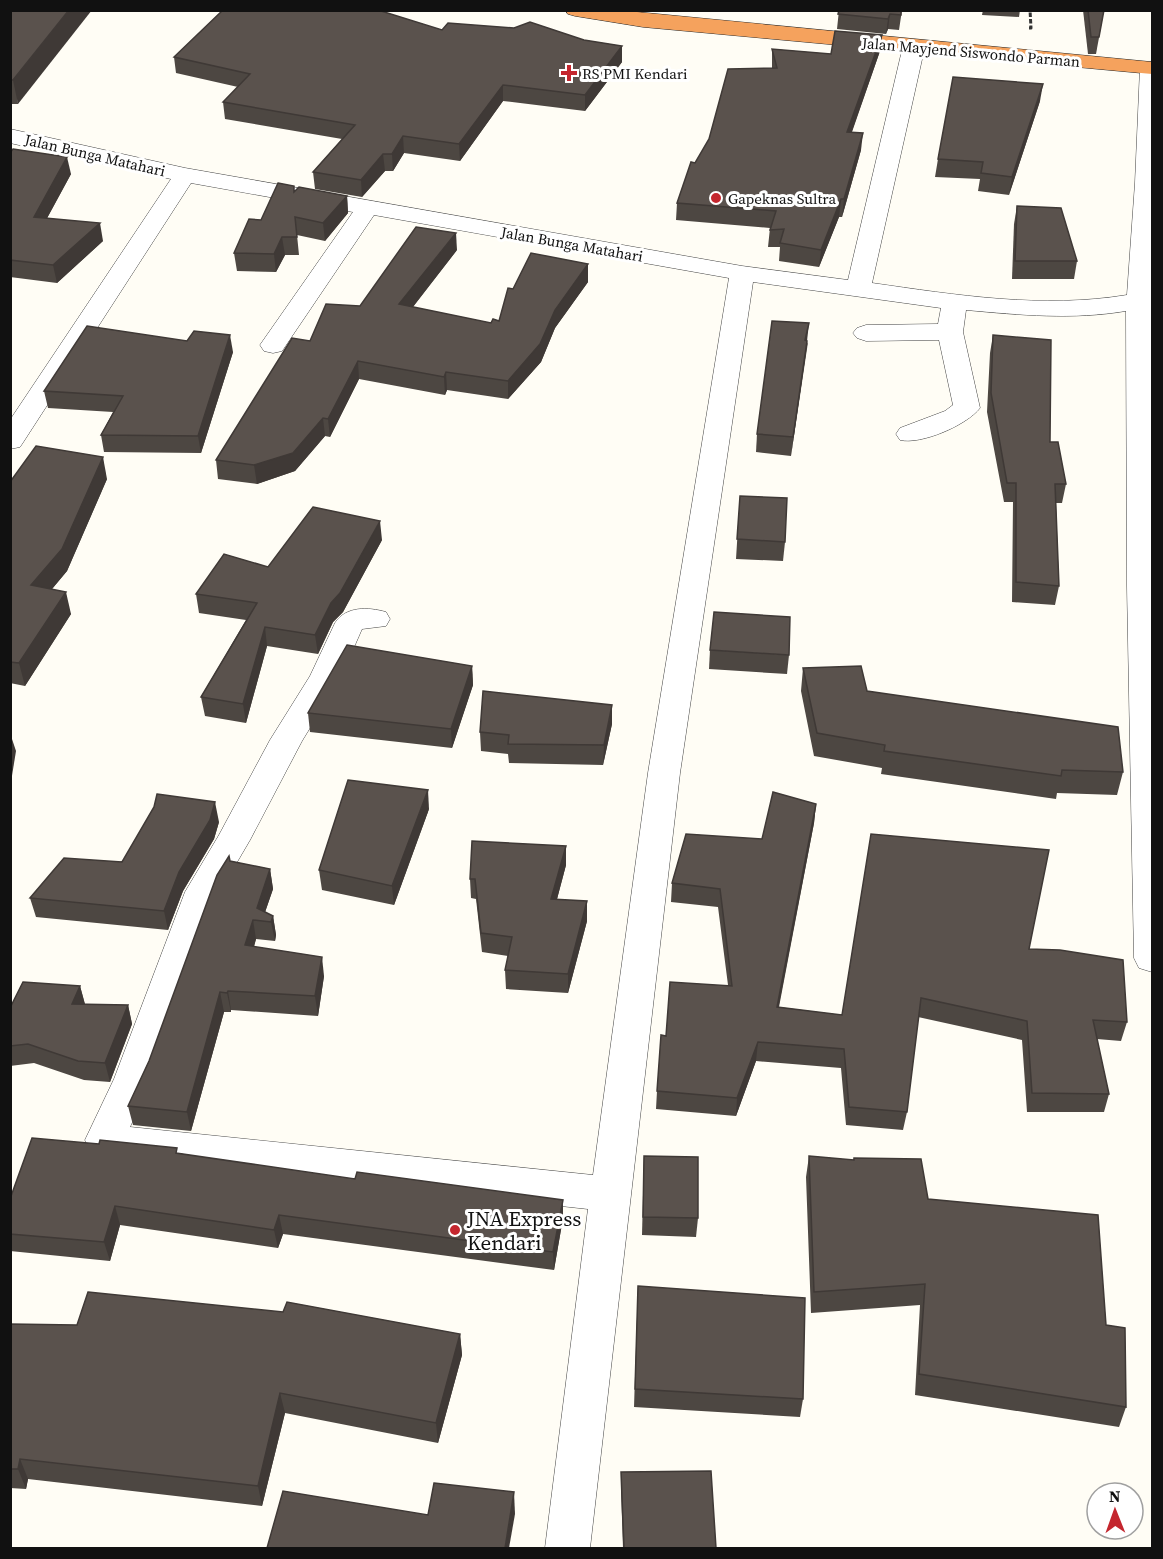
<svg xmlns="http://www.w3.org/2000/svg" width="1163" height="1559" viewBox="0 0 1163 1559" font-family="'Source Serif 4',serif">
<style>
.lines{fill:none;stroke-linecap:round;stroke-linejoin:round}
.street-casing{stroke:#444;stroke-width:1}
.highway-casing{stroke:#222;stroke-width:1}
.path{stroke:#333;stroke-width:3;stroke-dasharray:4.5 2;stroke-linecap:butt}
.street{fill:#fff;fill-rule:evenodd}
.highway{fill:#f5a25d;fill-rule:evenodd}
.wall{fill:#4d4742}
.shaded-wall{fill:#3f3936}
.building{fill:#5a524d;stroke:#3f3936;stroke-width:1.5}
.poi-dot{fill:#c4262e;stroke:#fff;stroke-width:2}
.labels{text-anchor:middle;dominant-baseline:central;stroke-width:6;stroke-linejoin:round;paint-order:stroke}
.far-street-label{font-size:15px;fill:#111;stroke:#fff}
.far-poi-label{font-size:15px;fill:#111;stroke:#fff;text-anchor:start}
.near-poi-label{font-size:21px;fill:#111;stroke:#fff;text-anchor:start}
</style>
<rect width="100%" height="100%" fill="#fffdf5"/>
<g class="lines">
<!-- street casing -->
<g class="street-casing">
<path id="street" d="M 914,40 L 921,42 L 925,46 L 872,283 C 956,295 1042,309 1127,295 L 1135,183 L 1140,68 L 1143,63 L 1152,62 L 1152,972 L 1139,968 L 1134,958 L 1127,586 L 1126,311 C 1073,320 1020,315 966,310 L 963,332 L 980,408 C 967,425 921,445 900,440 L 896,434 L 900,428 L 945,411 L 953,405 L 939,340 L 866,341 L 857,338 L 853,333 L 857,328 L 866,325 L 938,324 L 941,308 L 753,282 L 680,773 L 590,1548 L 545,1548 L 588,1209 L 104,1156 L 90,1151 L 85,1140 L 114,1079 L 185,892 L 219,835 L 270,740 L 310,676 L 335,623 C 346,606 368,607 386,612 L 390,619 L 386,626 L 362,629 L 341,677 L 302,741 L 250,840 L 219,893 L 152,1079 L 130,1127 L 593,1175 L 648,773 L 729,278 L 374,215 L 282,351 L 273,353 L 264,351 L 260,345 L 353,212 L 191,183 L 24,441 L 20,447 L 10,449 L 10,420 L 171,179 L 10,143 L 10,129 L 185,168 L 742,266 L 848,280 L 903,46 L 907,42 Z"/>
</g>
<!-- highway casing -->
<g class="highway-casing">
<polygon id="highway" points="565,10 616,10 1152,62 1152,74 643,27 575,16 568,14"/>
</g>
<!-- path -->
<polyline class="path" points="1029,28 1031,28 1030,10"/>
<!-- street -->
<use href="#street" class="street"/>
<!-- highway -->
<use href="#highway" class="highway"/>
</g>
<!-- wall -->
<g class="wall">
<polygon points="10,10 18,104 10,104"/>
<polygon points="839,10 902,10 899,30 888,29 886,34 837,29"/>
<polygon points="983,10 1020,10 1019,17 982,15"/>
<polygon points="1083,10 1104,10 1096,54 1088,54"/>
<polygon points="442,30 584,40 622,46 622,62 585,111 503,101 460,161 404,153 393,171 385,171 362,197 315,189 313,172 342,139 225,119 223,102 238,87 176,73 174,57"/>
<polygon points="882,35 880,51 852,132 861,150 842,217 839,217 819,267 779,261 780,247 768,247 770,228 676,220 677,203 695,163 772,68 772,49 831,54"/>
<polygon points="1040,101 1009,195 978,191 980,179 935,177 938,159"/>
<polygon points="10,153 71,174 47,218 103,241 57,283 10,277"/>
<polygon points="294,192 347,196 348,213 325,241 297,235 299,255 285,255 276,272 237,271 234,253 261,220"/>
<polygon points="1017,206 1077,261 1074,279 1012,279 1014,224"/>
<polygon points="457,250 413,307 491,323 499,321 513,289 588,264 588,282 555,328 541,362 508,399 447,390 445,395 359,379 330,437 325,436 295,471 257,484 218,479 216,460 310,341 360,306"/>
<polygon points="993,335 1050,442 1066,484 1062,503 1056,503 1059,586 1055,605 1012,602 1013,502 1004,502 987,412 990,353"/>
<polygon points="187,341 233,352 201,453 104,452 101,435 113,412 48,408 44,391"/>
<polygon points="808,342 791,456 756,452 757,434"/>
<polygon points="107,479 67,571 52,589 71,614 25,686 10,683 10,482"/>
<polygon points="740,496 785,542 783,561 736,559"/>
<polygon points="382,540 343,612 333,622 318,654 267,646 246,723 205,716 201,697 246,620 199,613 196,594 268,567"/>
<polygon points="710,650 789,655 787,674 709,669"/>
<polygon points="472,666 473,685 452,748 310,732 308,713"/>
<polygon points="803,668 867,691 1123,772 1117,795 1057,793 1056,799 881,774 882,768 814,756 801,691"/>
<polygon points="612,724 603,765 509,763 508,754 481,751 480,732"/>
<polygon points="816,804 814,823 779,1007 842,1015 1029,949 1127,1022 1121,1041 1097,1039 1109,1094 1104,1112 1027,1112 1022,1040 918,1017 907,1112 903,1130 846,1125 841,1068 756,1061 736,1116 656,1109 657,1091 666,1036 728,985 718,907 671,902 672,883 762,839"/>
<polygon points="429,809 394,905 322,890 319,870"/>
<polygon points="219,822 214,839 183,891 168,930 36,917 30,898"/>
<polygon points="566,846 566,865 557,899 587,921 568,993 506,989 505,970 508,956 482,952 476,899 471,898 470,879"/>
<polygon points="230,861 270,869 273,889 265,912 273,916 276,935 275,941 256,939 254,947 324,976 318,1016 231,1010 231,1012 224,1012 191,1131 133,1125 128,1106 149,1061"/>
<polygon points="80,986 85,1004 128,1005 132,1024 110,1082 84,1080 34,1063 10,1066 10,1008"/>
<polygon points="178,1153 563,1218 554,1270 283,1234 278,1248 120,1225 110,1261 10,1251 10,1199"/>
<polygon points="644,1156 698,1218 696,1237 642,1235"/>
<polygon points="809,1156 853,1160 854,1158 928,1199 1106,1325 1126,1407 1119,1427 915,1395 920,1305 811,1313 806,1177"/>
<polygon points="638,1286 803,1399 800,1417 634,1407"/>
<polygon points="10,1324 460,1334 462,1355 438,1443 285,1413 262,1506 28,1479 26,1489 10,1488"/>
<polygon points="621,1472 716,1548 623,1548 621,1489"/>
</g>
<!-- shaded-wall -->
<g class="shaded-wall">
<polygon points="69,10 92,10 18,104 13,80"/>
<polygon points="890,14 888,29 886,34 888,19"/>
<polygon points="882,35 880,51 846,148 847,132"/>
<polygon points="622,46 622,62 585,111 585,95"/>
<polygon points="1043,84 1040,101 1009,195 1012,177"/>
<polygon points="503,85 503,101 460,161 459,144"/>
<polygon points="863,133 861,150 842,217 844,199"/>
<polygon points="403,136 404,153 393,171 392,154"/>
<polygon points="383,154 385,171 362,197 361,180"/>
<polygon points="67,157 71,174 38,235 34,217"/>
<polygon points="347,196 348,213 325,241 323,223"/>
<polygon points="841,199 839,217 819,267 821,250"/>
<polygon points="100,223 103,241 57,283 53,265"/>
<polygon points="456,233 457,250 401,322 399,304"/>
<polygon points="282,237 285,255 276,272 274,254"/>
<polygon points="588,264 588,282 555,328 541,362 508,399 508,381 555,310"/>
<polygon points="809,323 805,359 791,456 805,340"/>
<polygon points="230,335 233,352 201,453 198,436"/>
<polygon points="358,361 359,379 330,437 328,419"/>
<polygon points="446,372 447,390 445,395 444,377"/>
<polygon points="323,418 325,436 295,471 257,484 254,465"/>
<polygon points="103,457 107,479 67,571 36,608 31,585"/>
<polygon points="380,521 382,540 343,612 333,622 318,654 315,635 331,603"/>
<polygon points="66,592 71,614 25,686 19,663"/>
<polygon points="265,627 267,646 246,723 243,704"/>
<polygon points="472,666 473,685 452,748 451,729"/>
<polygon points="612,705 612,724 603,765 604,745"/>
<polygon points="10,733 16,751 10,788"/>
<polygon points="428,790 429,809 394,905 392,886"/>
<polygon points="215,802 219,822 214,839 183,891 168,930 164,911 179,872"/>
<polygon points="816,804 814,823 775,1025 777,1007"/>
<polygon points="566,846 566,865 552,918 551,899"/>
<polygon points="270,869 273,889 262,921 257,908"/>
<polygon points="587,901 587,921 568,993 568,974"/>
<polygon points="273,916 276,935 275,941 271,922"/>
<polygon points="253,920 256,939 248,965 245,945"/>
<polygon points="322,957 324,976 318,1016 315,996"/>
<polygon points="80,986 85,1005 72,1004"/>
<polygon points="228,991 231,1010 231,1012 227,993"/>
<polygon points="220,992 224,1012 191,1131 187,1112"/>
<polygon points="128,1005 132,1024 110,1082 105,1063"/>
<polygon points="758,1042 756,1061 736,1116 737,1098"/>
<polygon points="563,1200 563,1218 554,1270 553,1252"/>
<polygon points="115,1206 120,1225 110,1261 104,1242"/>
<polygon points="279,1215 283,1234 278,1248 274,1230"/>
<polygon points="460,1334 462,1355 438,1443 436,1423"/>
<polygon points="280,1393 285,1413 262,1506 258,1486"/>
<polygon points="20,1459 28,1479 26,1489 18,1469"/>
<polygon points="514,1492 515,1514 509,1548 505,1548"/>
</g>
<!-- building -->
<g class="building">
<polygon points="10,10 69,10 13,80 10,80"/>
<polygon points="223,10 378,10 442,30 448,23 514,28 530,22 584,40 622,46 585,95 503,85 459,144 403,136 392,154 383,154 361,180 313,172 355,125 223,102 250,74 174,57"/>
<polygon points="839,10 901,10 901,15 890,14 888,19 838,14"/>
<polygon points="1088,10 1104,10 1099,37 1091,37"/>
<polygon points="835,31 882,35 847,132 863,133 844,199 841,199 821,250 780,243 784,229 770,230 776,211 677,203 691,162 695,163 709,139 728,69 777,68 772,49 831,54"/>
<polygon points="953,77 1043,84 1012,177 981,173 983,162 938,159"/>
<polygon points="13,149 67,157 34,217 100,223 53,265 10,260 10,153"/>
<polygon points="278,183 294,186 294,192 299,187 347,196 323,223 295,217 297,237 282,237 274,254 234,253 249,219 261,220"/>
<polygon points="1017,206 1061,208 1077,261 1015,261"/>
<polygon points="416,227 456,233 399,304 491,323 493,319 499,321 508,288 513,289 531,253 588,264 555,310 540,344 508,381 446,372 444,377 358,361 328,419 323,418 293,453 254,465 216,460 292,338 310,341 326,304 360,306"/>
<polygon points="772,321 809,323 805,340 807,341 793,437 757,434"/>
<polygon points="87,326 187,341 194,331 230,335 198,436 101,435 123,396 44,391"/>
<polygon points="993,335 1051,340 1050,442 1058,442 1066,484 1055,484 1059,586 1016,582 1016,483 1007,483 991,393"/>
<polygon points="36,446 103,457 62,549 31,585 66,592 19,663 10,662 10,482"/>
<polygon points="740,496 787,498 785,542 737,539"/>
<polygon points="313,507 380,521 340,593 331,603 315,635 265,627 243,704 201,697 257,603 196,594 224,554 268,567"/>
<polygon points="714,612 790,617 789,655 710,650"/>
<polygon points="347,645 472,666 451,729 308,713"/>
<polygon points="861,666 867,691 1118,727 1123,772 1062,770 1061,776 884,751 885,745 817,733 803,668"/>
<polygon points="483,691 612,705 604,745 508,744 509,735 480,732"/>
<polygon points="348,780 428,790 392,886 319,870"/>
<polygon points="773,792 816,804 777,1007 842,1015 871,834 1049,850 1029,949 1060,950 1123,960 1127,1022 1093,1020 1109,1094 1032,1093 1027,1021 921,998 907,1112 849,1107 844,1049 758,1042 737,1098 657,1091 661,1035 666,1036 670,982 732,986 720,889 672,883 686,834 762,839"/>
<polygon points="157,794 215,802 210,820 179,872 164,911 30,898 64,858 122,862 154,807"/>
<polygon points="472,841 566,846 551,899 587,901 568,974 505,970 512,937 481,933 475,879 470,879"/>
<polygon points="229,856 230,861 270,869 257,908 273,916 271,922 253,920 245,945 322,957 315,996 228,991 227,993 220,992 187,1112 128,1106 149,1061 217,875"/>
<polygon points="23,982 80,986 72,1004 128,1005 105,1063 78,1061 28,1044 10,1046 10,1008"/>
<polygon points="32,1138 99,1144 100,1140 177,1148 176,1153 355,1179 357,1172 563,1200 553,1252 279,1215 274,1230 115,1206 104,1242 10,1234 10,1199"/>
<polygon points="644,1156 698,1157 698,1218 643,1217"/>
<polygon points="809,1156 854,1160 854,1158 921,1159 928,1199 1098,1215 1106,1325 1125,1328 1126,1407 919,1374 925,1284 814,1292"/>
<polygon points="638,1286 805,1298 803,1399 635,1389"/>
<polygon points="88,1292 283,1312 287,1302 460,1334 436,1423 280,1393 258,1486 20,1459 18,1469 10,1469 10,1324 77,1325"/>
<polygon points="711,1471 716,1548 624,1548 621,1472"/>
<polygon points="434,1483 514,1492 505,1548 267,1548 283,1491 428,1515"/>
</g>
<!-- markers -->
<g class="poi-dot">
<path d="M566 64h6v6h6v6h-6v6h-6v-6h-6v-6h6z"/>
<circle cx="716" cy="198" r="6"/>
<circle cx="455" cy="1230" r="6"/>
</g>
<g class="labels">
<!-- far-street labels -->
<g class="far-street-label">
<text transform="translate(971 52) rotate(5)">Jalan Mayjend Siswondo Parman</text>
<text transform="translate(95 155) rotate(13)">Jalan Bunga Matahari</text>
<text transform="translate(572 244) rotate(10)">Jalan Bunga Matahari</text>
</g>
<!-- far-poi labels -->
<g class="far-poi-label">
<text x="582" y="73">RS PMI Kendari</text>
<text x="728" y="198">Gapeknas Sultra</text>
</g>
<!-- near-poi labels -->
<g class="near-poi-label">
<text x="467" y="1218">JNA Express<tspan x="467" dy="24">Kendari</tspan></text>
</g>
</g>
<!-- border -->
<rect width="1163" height="1559" fill="none" stroke="#111111" stroke-width="24"/>
<!-- north arrow -->
<g transform="translate(1115 1511) rotate(359)"><circle r="28" fill="#ffffff" stroke="#a0a0a0" stroke-width="1.5"/>
<path d="M0-4.5L10 22L0 15L-10 22Z" fill="#c4262e"/>
<text y="-9" font-size="16" font-weight="bold" text-anchor="middle" fill="#111111">N</text>
</g>
</svg>
